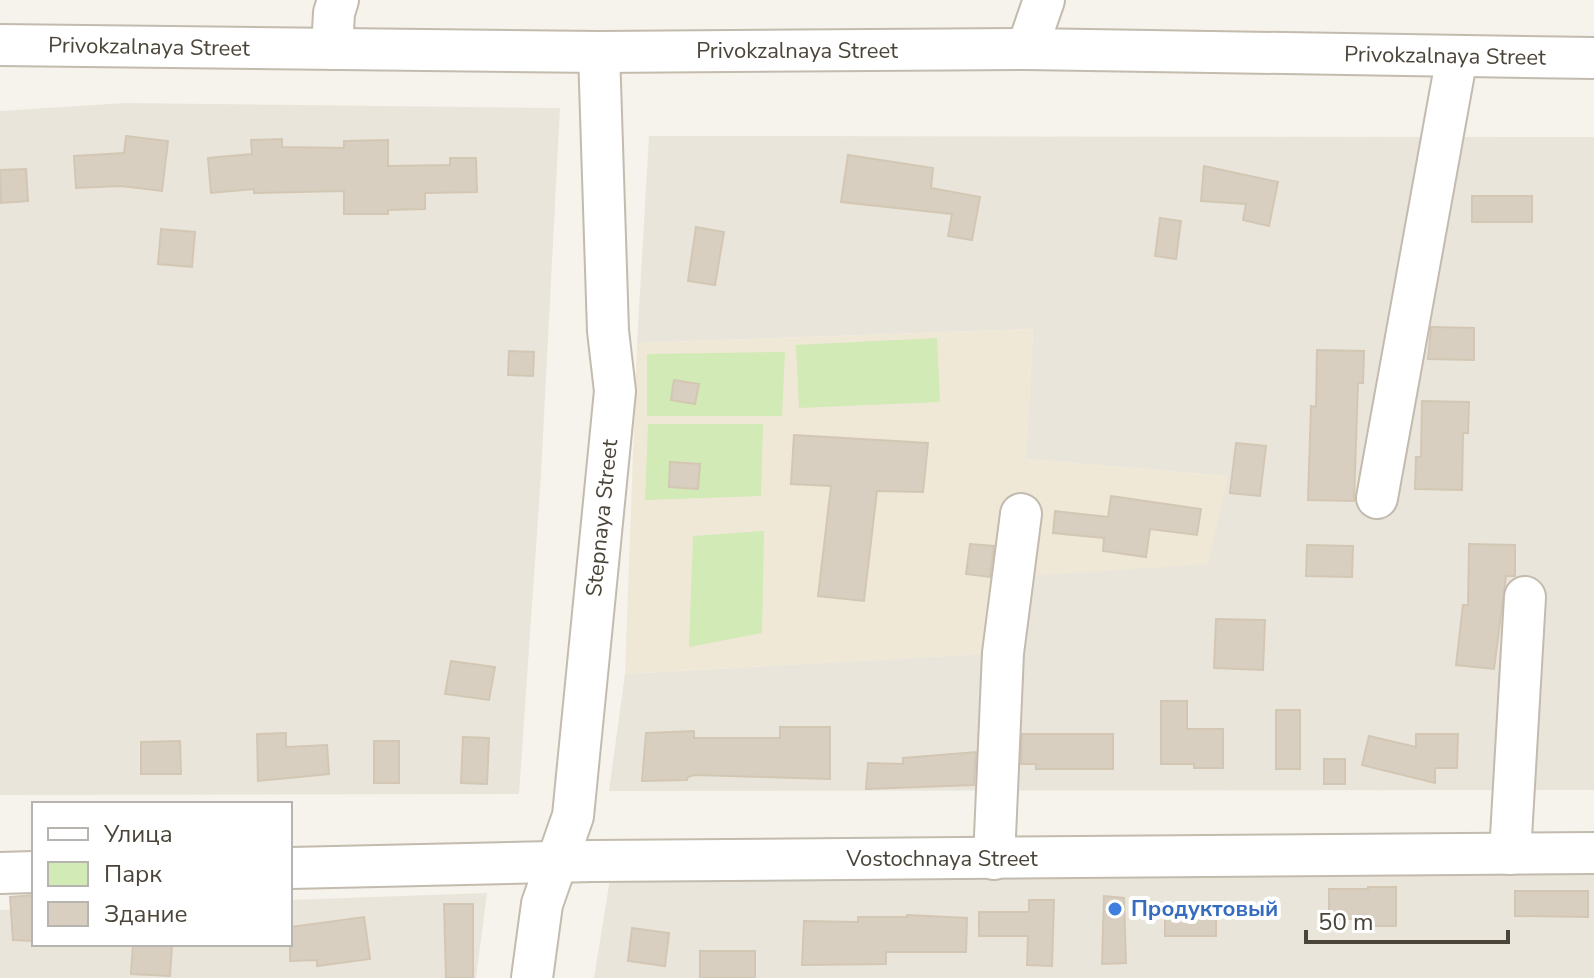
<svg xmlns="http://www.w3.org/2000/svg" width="1594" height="978" viewBox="0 0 1594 978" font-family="'Nunito Sans',sans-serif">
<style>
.residential{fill:#eae5da}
.education{fill:#efe8d6}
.green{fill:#d2eab5}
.building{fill:#d8cfc1;stroke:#d3c7b4;stroke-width:2}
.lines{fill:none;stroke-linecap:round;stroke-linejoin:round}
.minor-casing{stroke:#c2bbae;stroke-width:44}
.minor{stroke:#fff;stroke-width:40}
.shop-dot{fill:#3f7fe0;stroke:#fff;stroke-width:3}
.labels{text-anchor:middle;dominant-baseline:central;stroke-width:8;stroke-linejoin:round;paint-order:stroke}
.street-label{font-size:22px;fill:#4b4439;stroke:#fff}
.shop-label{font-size:22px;font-weight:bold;fill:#366cbe;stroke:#fff;text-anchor:start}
</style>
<rect width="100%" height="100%" fill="#f6f3ec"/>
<!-- residential -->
<g class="residential">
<polygon points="125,103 560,108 541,474 519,794 0,795 0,111"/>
<polygon points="649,136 1594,137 1594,790 609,791 625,674 1002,653 1028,575 1227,476 1026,459 1033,329 637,343"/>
<polygon points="1594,872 1594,978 594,978 610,879"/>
<polygon points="487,893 476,978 0,978 0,910 34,909 34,944 290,944 290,900"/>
</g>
<!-- education -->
<polygon class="education" points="1033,329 1026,459 1228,476 1208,564 1028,576 1003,653 625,674 637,343"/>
<!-- green -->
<g class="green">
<polygon points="937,338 940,402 799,408 796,345"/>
<polygon points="785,352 782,416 647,416 647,354"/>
<polygon points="648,424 763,424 761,496 645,500"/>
<polygon points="764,531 762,633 689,647 693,536"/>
</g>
<!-- building -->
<g class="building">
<polygon points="126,136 168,141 162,191 121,186 76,188 74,156 124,153"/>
<polygon points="282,139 282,147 344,148 344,141 388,140 388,166 450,165 450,158 476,158 477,192 425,193 425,209 388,210 388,214 344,214 344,191 254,193 254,189 211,193 208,158 252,154 251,140"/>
<polygon points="848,155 933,168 931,188 980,197 972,240 948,236 952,214 841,202"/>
<polygon points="1204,166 1278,182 1269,226 1243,220 1246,204 1201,201"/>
<polygon points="26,169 28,201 1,203 0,170"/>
<rect x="1472" y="196" width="60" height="26"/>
<polygon points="1160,218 1181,221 1176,259 1155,256"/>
<polygon points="696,227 724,232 715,285 688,281"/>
<polygon points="161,229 195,232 192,267 158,264"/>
<polygon points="1431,327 1474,328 1474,360 1428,359"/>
<polygon points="1317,350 1364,351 1363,383 1358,383 1354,501 1308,500 1311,406 1316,407"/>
<polygon points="509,351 534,352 533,376 508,375"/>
<polygon points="674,380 699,384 695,404 671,400"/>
<polygon points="1422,401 1469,402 1468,433 1463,433 1462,490 1415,489 1416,457 1421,457"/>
<polygon points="794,435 928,443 923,492 877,491 864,601 818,596 831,486 791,484"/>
<polygon points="1236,443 1266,446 1260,496 1230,493"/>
<polygon points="670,462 700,464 698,489 669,487"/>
<polygon points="1111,496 1201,509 1197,535 1150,529 1146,557 1103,551 1104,538 1053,533 1055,511 1108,517"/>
<polygon points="970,544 994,546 990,577 966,574"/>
<polygon points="1469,544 1515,545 1515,576 1506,576 1494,669 1456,665 1463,605 1468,605"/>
<polygon points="1307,545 1353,546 1352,577 1306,576"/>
<polygon points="1216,619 1265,620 1263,670 1214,668"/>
<polygon points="451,661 495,667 489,700 445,694"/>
<polygon points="1161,701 1187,701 1187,729 1223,729 1223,768 1194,768 1194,764 1161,764"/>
<rect x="1276" y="710" width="24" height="59"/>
<polygon points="780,727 830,727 830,779 694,775 688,777 687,780 642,781 646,733 694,731 694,738 780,738"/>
<polygon points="286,733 286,747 327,745 329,774 258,781 257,734"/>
<polygon points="1022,734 1113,734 1113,769 1036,769 1036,764 1021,764"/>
<polygon points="1416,734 1458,734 1457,768 1435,768 1435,783 1362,765 1369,736 1416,747"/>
<polygon points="463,737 489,738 487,784 461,783"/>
<polygon points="180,741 181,774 141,774 141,742"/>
<rect x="374" y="741" width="25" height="42"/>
<polygon points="976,752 974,785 866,789 868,763 903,764 903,758"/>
<rect x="1324" y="759" width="21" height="25"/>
<polygon points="1368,887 1396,887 1396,926 1368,926 1368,919 1329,919 1329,889 1368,889"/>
<polygon points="1515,891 1588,891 1588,917 1515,916"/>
<polygon points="34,895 34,941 13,940 10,897"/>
<polygon points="1104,896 1124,898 1126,963 1102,964"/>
<polygon points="1029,900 1054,900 1052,966 1027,965 1028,936 979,936 979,912 1029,912"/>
<rect x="1165" y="903" width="51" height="33"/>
<polygon points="444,904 473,904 473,978 446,978"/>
<polygon points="907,915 967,918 966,952 886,952 886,964 802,965 804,921 858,922 858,917 907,917"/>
<polygon points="364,917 370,959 317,966 317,960 290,961 290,927"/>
<polygon points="632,928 669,933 665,966 628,961"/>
<polygon points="133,944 172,944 170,976 131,974"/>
<rect x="700" y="951" width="55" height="27"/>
</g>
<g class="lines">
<!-- minor casing -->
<g class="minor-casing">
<g id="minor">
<polyline points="0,45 599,52 1027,49 1594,58"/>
<polyline points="332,49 334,13 338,0"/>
<polyline points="1027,49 1044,0"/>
<polyline points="1377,498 1457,56"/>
<polyline points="1510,854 1525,597"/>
<polyline points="994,859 1003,653 1021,514"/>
<polyline points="290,868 593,861 1594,853"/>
<polyline points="0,873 34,872"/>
<polyline points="532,978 542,904 573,816 615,391 608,331 599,52"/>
</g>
</g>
<!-- minor -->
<use href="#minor" class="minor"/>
</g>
<!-- markers -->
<circle class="shop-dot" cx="1115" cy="909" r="8"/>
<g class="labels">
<!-- street labels -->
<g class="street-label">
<text transform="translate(149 47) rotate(1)">Privokzalnaya Street</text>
<text x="797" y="51">Privokzalnaya Street</text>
<text transform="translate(1445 56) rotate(1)">Privokzalnaya Street</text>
<text transform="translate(602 518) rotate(-84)">Stepnaya Street</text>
<text x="942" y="859">Vostochnaya Street</text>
</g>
<!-- shop labels -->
<g class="shop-label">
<text x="1131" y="909">Продуктовый</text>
</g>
</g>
<!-- legend -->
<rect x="32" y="802" width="260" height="144" fill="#ffffff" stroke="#b7b4b0" stroke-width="2"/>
<rect x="48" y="828" width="40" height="12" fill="#ffffff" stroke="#b7b4b0" stroke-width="2"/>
<text x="104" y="842" font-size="24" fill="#4b4439">Улица</text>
<rect x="48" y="862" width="40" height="24" fill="#d2eab5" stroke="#b7b4b0" stroke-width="2"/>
<text x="104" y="882" font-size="24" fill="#4b4439">Парк</text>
<rect x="48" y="902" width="40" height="24" fill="#d8cfc1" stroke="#b7b4b0" stroke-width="2"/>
<text x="104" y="922" font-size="24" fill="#4b4439">Здание</text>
<!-- scale -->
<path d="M1306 930v12h202v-12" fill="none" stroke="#4b4439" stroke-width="4"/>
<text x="1318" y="930" font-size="24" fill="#4b4439" stroke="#ffffff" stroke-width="6" paint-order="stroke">50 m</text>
</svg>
